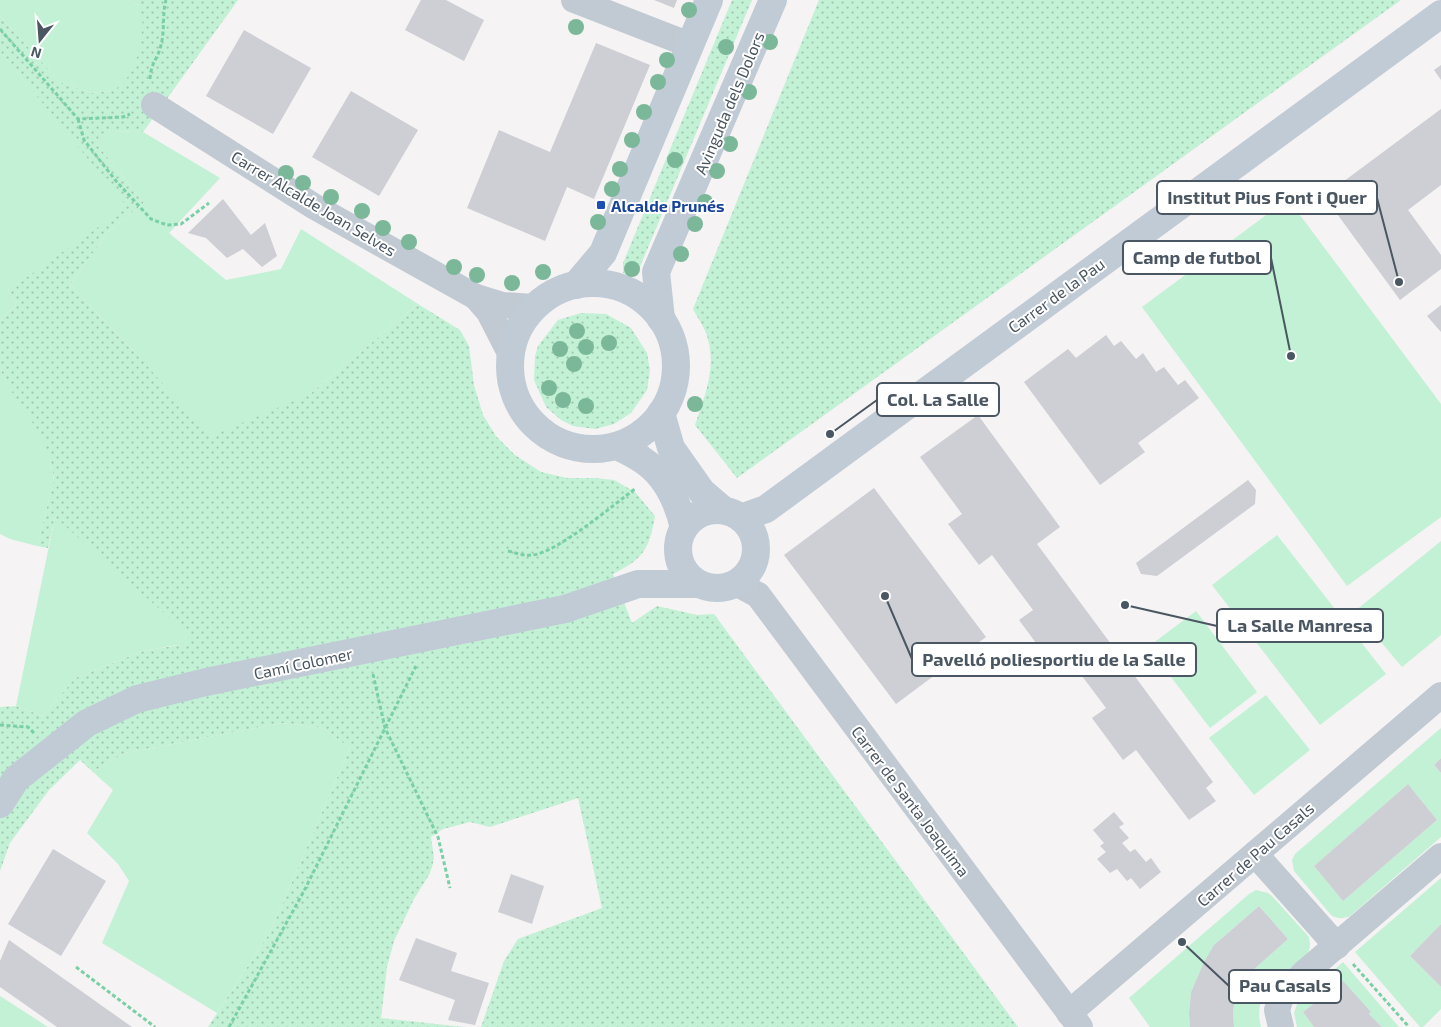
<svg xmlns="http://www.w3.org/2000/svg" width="1441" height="1027" viewBox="0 0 1441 1027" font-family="'Exo 2',sans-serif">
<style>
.grass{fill:url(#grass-dots)}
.garden{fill:#c3f1d5;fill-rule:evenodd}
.building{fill:#cdcfd5}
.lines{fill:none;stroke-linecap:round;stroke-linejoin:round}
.path{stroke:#7ad0a6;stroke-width:3;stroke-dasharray:4 2.5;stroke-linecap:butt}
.street{stroke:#c1cad2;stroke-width:26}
.secondary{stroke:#c1cbd6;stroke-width:28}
.tree{fill:#7bb799}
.transit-dot{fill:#1a4fb4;stroke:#fff;stroke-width:2}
.labels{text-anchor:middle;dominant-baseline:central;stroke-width:4;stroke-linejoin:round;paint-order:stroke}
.street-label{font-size:16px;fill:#4a5661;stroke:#fff}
.transit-label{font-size:16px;font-weight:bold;fill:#164399;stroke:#fff;text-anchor:start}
.leader{fill:none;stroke:#4a5661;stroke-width:2}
.callout-dot{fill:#4a5661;stroke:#fff;stroke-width:2}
.callout{fill:#fff;stroke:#4a5661;stroke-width:2}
.callout-label{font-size:18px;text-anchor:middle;font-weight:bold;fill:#4a5661}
</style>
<defs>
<pattern id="grass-dots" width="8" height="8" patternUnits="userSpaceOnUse" patternTransform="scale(1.25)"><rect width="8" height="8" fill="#c3f1d5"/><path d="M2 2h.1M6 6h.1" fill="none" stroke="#a0c6b0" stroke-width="1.8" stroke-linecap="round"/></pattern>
</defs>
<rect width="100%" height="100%" fill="#f5f3f3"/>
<!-- grass -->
<g class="grass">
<path d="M 130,0 L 238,0 L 143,132 L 113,131 L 96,143 L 144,203 L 108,232 L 70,285 L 136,353 L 310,394 L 418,304 L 460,330 L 469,346 L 474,385 L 483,415 L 496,436 L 515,455 L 541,472 L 567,478 L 595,478 L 614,480 L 635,492 L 655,516 C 649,550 643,559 613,574 L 632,623 L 657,606 L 697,615 L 714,614 L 1018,1027 L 481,1027 L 504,961 L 518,939 L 602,908 L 578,798 L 490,827 L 470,822 L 443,829 L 431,837 L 434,858 L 432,867 L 429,875 L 414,899 L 394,941 L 387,967 L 381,1018 L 464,1027 L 208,1027 L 270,932 L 350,748 L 322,728 L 282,723 L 125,753 L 93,772 L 80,760 L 49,790 L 10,843 L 0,871 L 0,707 L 16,706 L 43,716 L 75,678 L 143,651 L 179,645 L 55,517 L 48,548 L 37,546 L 54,479 L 50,460 L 6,383 L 0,369 L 0,320 L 16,305 L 8,290 L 126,207 L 0,51 L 0,16 L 60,82 L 91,93 L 113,91 L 140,6 Z"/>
<polygon points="732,0 752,0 639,269 629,276 623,273 623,263"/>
<path d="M 819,0 L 1401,0 L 737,478 L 695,425 C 705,395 718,365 706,333 C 703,325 697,317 693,309 Z"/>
<polygon points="581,313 606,314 631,328 647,353 650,370 647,390 631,413 614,424 595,429 573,426 561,420 546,407 534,380 535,356 538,346 558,320"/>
</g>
<!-- garden -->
<g class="garden">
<polygon points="0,0 130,0 140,6 143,26 136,63 124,83 113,91 91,93 60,82 0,16"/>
<polygon points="0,51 127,207 8,290 16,305 0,320"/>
<polygon points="113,131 143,132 220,178 169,233 226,280 281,269 301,229 418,304 310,394 209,437 136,353 70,285 108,232 144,203 96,143 100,134"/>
<polygon points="1288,199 1441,404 1441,517 1347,586 1142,307"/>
<polygon points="0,369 6,383 42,437 50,460 54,480 37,546 10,539 0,534"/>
<polygon points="55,517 189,635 188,643 143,651 75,678 43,716 16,706"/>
<polygon points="1277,535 1386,674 1320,725 1212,585"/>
<polygon points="1441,541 1441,635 1402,667 1355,611"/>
<polygon points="1196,611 1257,692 1210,728 1148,647"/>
<polygon points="1266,695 1310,750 1254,795 1209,738"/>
<polygon points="282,723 322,728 350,748 270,932 217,1013 102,943 129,881 118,864 87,833 113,790 93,772 125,753"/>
<path d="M 1441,728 L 1441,758 L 1434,765 L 1441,773 L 1441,837 L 1350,916 C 1343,919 1338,919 1331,915 L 1294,871 L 1292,860 L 1295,854 ZM 1408,784 L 1437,820 L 1343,901 L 1314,866 Z"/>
<polygon points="1441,878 1441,924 1410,956 1441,987 1441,1009 1423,1027 1420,1027 1355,952"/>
<path d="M 1256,890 L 1268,893 L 1272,896 L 1309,937 C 1309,940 1310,942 1310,945 C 1310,970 1248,976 1261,1027 L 1234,1027 L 1233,1012 L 1235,1000 L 1244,978 L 1288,939 L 1259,906 L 1215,944 L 1204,962 L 1191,992 L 1189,1013 L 1190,1027 L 1150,1027 L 1129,998 L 1249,894 Z"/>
<polygon points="1343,962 1399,1027 1382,1027 1369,1014 1371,1012 1343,982 1303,1012 1314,1027 1297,1027 1294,1013 1297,1004"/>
<polygon points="0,996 48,1027 0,1027"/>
</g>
<!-- building -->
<g class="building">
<polygon points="421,0 446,0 484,20 464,61 405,30"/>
<polygon points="654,0 677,0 674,8"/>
<polygon points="244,30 311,68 273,134 206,96"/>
<polygon points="596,43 650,65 594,199 567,187 545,241 467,208 499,130 550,152"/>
<polygon points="1441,65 1441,80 1434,70"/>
<polygon points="351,91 418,130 379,196 312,157"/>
<polygon points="1441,109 1441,185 1408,210 1441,255 1441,269 1400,300 1324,196"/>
<polygon points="223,199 251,235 265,223 277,256 262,267 243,249 227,258 206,238 188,233"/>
<polygon points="1441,305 1441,332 1427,316"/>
<polygon points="1106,335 1114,346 1121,341 1136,359 1143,353 1156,372 1164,367 1178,385 1185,380 1199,398 1138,443 1145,452 1100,485 1024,382 1068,349 1076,358"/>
<polygon points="978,415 1060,527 1037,544 1213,782 1206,788 1216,801 1189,820 1136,750 1123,760 1092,718 1106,708 1064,652 1050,662 1019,620 1033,610 992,555 979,565 948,524 962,514 920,457"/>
<polygon points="1248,480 1256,490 1255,504 1157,576 1141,574 1136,563"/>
<polygon points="874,488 986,637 896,704 784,555"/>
<polygon points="1441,758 1441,773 1434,765"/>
<polygon points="1408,784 1437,820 1343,901 1314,866"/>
<polygon points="1114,812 1124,824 1119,827 1129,838 1122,843 1130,852 1135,849 1146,862 1151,858 1161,872 1140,889 1131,878 1127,881 1117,869 1110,873 1097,859 1106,852 1100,846 1104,843 1093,830"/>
<polygon points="53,849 106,881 61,956 8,924"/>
<polygon points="511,874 544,886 532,924 498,912"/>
<polygon points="1259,906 1288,939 1244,978 1245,979 1235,1000 1233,1012 1234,1027 1190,1027 1189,1013 1191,992 1204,962 1214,945"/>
<polygon points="1441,924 1441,987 1410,956"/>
<polygon points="416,938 457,953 451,971 489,983 475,1025 448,1020 455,1000 399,980"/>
<polygon points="9,940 132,1027 57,1027 0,987 0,961"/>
<polygon points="1343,981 1371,1012 1369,1014 1382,1027 1314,1027 1303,1012"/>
</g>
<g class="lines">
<!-- path -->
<g class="path">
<polyline points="0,29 78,119 123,117 130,114"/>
<path d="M 150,79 C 151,62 158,59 161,45 C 165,30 162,15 166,0"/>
<polyline points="78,119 84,140 116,181 151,219 167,225 181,224 209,203"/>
<path d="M 508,551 C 516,553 524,556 532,555 C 555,554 615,504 636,488"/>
<polyline points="373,674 385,728 438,837 450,888"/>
<polyline points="0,725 28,727 34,733"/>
<polyline points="1353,964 1409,1027"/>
<polyline points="76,967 155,1027"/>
<polyline points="229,1027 304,891 416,666"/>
</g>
<!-- street -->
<g class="street">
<polyline points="574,0 690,45"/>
<polyline points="154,105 315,207 476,297 502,305 534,307"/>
<polyline points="476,297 489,312 510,353"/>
<polyline points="736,583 758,595 1080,1027"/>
<polyline points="1255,854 1337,946"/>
<polyline points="1069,1013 1441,695"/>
<polyline points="1281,1027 1277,1010 1281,997 1303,974 1441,856"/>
</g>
<!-- secondary -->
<g class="secondary">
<circle cx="593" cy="366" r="83"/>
<polyline points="576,285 603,253 709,0"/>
<polyline points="661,319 656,272 773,0"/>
<polyline points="661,413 671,448 702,492 723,510"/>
<path d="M 617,446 C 625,450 634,454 641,459 C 665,474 678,502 684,528"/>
<circle cx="717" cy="549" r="39"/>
<polyline points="741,518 766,509 1441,14"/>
<polyline points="0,804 16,779 87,723 137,699 206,682 565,609 638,584 699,584"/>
</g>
</g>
<!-- trees -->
<g class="tree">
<circle cx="689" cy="10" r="8"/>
<circle cx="576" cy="27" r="8"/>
<circle cx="770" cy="42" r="8"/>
<circle cx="726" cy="47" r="8"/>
<circle cx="667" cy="60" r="8"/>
<circle cx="658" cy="82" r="8"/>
<circle cx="749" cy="92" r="8"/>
<circle cx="644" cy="112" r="8"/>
<circle cx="632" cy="140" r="8"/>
<circle cx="730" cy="144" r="8"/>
<circle cx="675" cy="160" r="8"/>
<circle cx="620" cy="169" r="8"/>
<circle cx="717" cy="171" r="8"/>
<circle cx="286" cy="173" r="8"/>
<circle cx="303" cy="183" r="8"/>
<circle cx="612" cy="189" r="8"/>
<circle cx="331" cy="197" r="8"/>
<circle cx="705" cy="202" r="8"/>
<circle cx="362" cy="211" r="8"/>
<circle cx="598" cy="222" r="8"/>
<circle cx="695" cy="224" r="8"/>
<circle cx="383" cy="228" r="8"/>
<circle cx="409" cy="242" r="8"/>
<circle cx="681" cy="254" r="8"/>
<circle cx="454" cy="267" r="8"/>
<circle cx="632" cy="269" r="8"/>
<circle cx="543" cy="272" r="8"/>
<circle cx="477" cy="275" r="8"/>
<circle cx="512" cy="283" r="8"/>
<circle cx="577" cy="331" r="8"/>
<circle cx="609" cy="343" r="8"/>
<circle cx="586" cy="347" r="8"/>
<circle cx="560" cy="349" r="8"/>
<circle cx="574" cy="364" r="8"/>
<circle cx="549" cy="388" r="8"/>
<circle cx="563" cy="400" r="8"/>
<circle cx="695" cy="404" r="8"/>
<circle cx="586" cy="406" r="8"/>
</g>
<!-- markers -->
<rect class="transit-dot" x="596" y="200" width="10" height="10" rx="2.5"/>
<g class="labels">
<!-- street labels -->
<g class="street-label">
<text transform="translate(729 103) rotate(-67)">Avinguda dels Dolors</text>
<text transform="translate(314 203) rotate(31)">Carrer Alcalde Joan Selves</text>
<text transform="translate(1056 295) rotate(-36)">Carrer de la Pau</text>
<text transform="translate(303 663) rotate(-12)">Camí Colomer</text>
<text transform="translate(911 801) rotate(53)">Carrer de Santa Joaquima</text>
<text transform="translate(1255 854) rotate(-41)">Carrer de Pau Casals</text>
</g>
<!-- transit labels -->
<g class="transit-label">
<text x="611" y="205">Alcalde Prunés</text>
</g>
</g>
<!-- callouts -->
<path class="leader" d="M1399 282L1377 198M1291 356L1271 258M830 434L877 400M1125 605L1217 626M885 596L912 659M1182 942L1229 986"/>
<g class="callout-dot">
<circle cx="1399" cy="282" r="5"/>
<circle cx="1291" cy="356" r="5"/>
<circle cx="830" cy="434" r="5"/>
<circle cx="1125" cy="605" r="5"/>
<circle cx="885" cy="596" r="5"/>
<circle cx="1182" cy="942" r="5"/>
</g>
<g class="callout">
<rect x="1157" y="181" width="220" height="33" rx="5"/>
<rect x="1123" y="241" width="148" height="33" rx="5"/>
<rect x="877" y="383" width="122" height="33" rx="5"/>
<rect x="1217" y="609" width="166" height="33" rx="5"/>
<rect x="912" y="643" width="284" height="33" rx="5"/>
<rect x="1229" y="970" width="112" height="33" rx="5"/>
</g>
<g class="callout-label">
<text x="1267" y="204">Institut Pius Font i Quer</text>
<text x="1197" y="264">Camp de futbol</text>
<text x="938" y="406">Col. La Salle</text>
<text x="1300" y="632">La Salle Manresa</text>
<text x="1054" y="666">Pavelló poliesportiu de la Salle</text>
<text x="1285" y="992">Pau Casals</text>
</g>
<!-- north arrow -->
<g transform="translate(40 40) rotate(197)" stroke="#ffffff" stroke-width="4" paint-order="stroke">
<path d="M0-4L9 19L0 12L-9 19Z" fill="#4a5661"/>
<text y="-8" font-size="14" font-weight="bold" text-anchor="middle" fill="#4a5661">N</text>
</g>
</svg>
